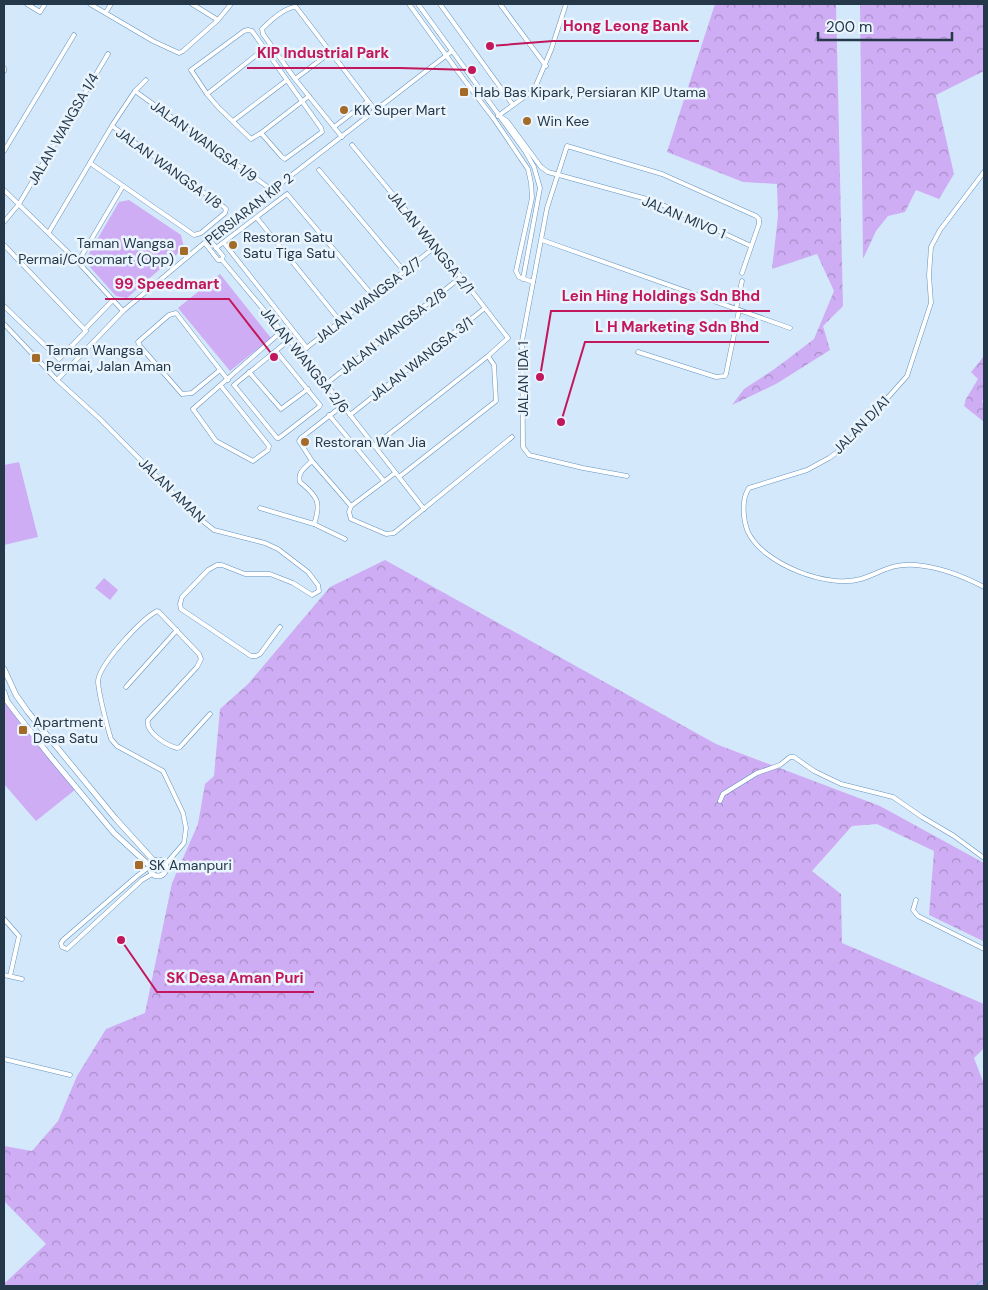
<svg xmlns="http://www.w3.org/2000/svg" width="988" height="1290" viewBox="0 0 988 1290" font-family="'DM Sans',sans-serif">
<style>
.forest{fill:url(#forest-crowns)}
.green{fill:#cfadf4}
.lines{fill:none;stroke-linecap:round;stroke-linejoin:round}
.stream{stroke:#63b3f5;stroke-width:1}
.street-casing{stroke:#6394bf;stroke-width:5}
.secondary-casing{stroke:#6394bf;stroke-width:6}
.street{stroke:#fff;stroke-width:4}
.secondary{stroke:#fff;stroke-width:5}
.poi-dot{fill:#a36a28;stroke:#eaf4fd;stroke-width:2}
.labels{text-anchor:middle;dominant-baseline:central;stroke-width:5;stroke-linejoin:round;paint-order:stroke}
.poi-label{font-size:14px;fill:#24384a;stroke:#eaf4fd;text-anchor:start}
.street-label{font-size:14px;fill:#24384a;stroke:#eaf4fd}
.leader{fill:none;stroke:#c2185b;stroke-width:2}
.callout-dot{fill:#c2185b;stroke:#eaf4fd;stroke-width:2}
.callout-label{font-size:15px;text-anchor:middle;font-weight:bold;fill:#c2185b;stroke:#eaf4fd;stroke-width:5;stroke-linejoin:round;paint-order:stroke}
</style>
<defs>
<pattern id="forest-crowns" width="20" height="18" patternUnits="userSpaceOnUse" patternTransform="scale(1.25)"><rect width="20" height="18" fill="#cfadf4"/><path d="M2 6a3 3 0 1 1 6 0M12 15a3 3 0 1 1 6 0" fill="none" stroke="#a88ec8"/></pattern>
</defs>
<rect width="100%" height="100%" fill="#d4e8fb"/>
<!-- forest -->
<g class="forest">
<polygon points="715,4 836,4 843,306 823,326 830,350 776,384 732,405 744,389 776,368 814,339 834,291 817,254 772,269 778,216 777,184 743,182 667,152"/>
<polygon points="860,4 984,4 984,71 936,95 954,174 939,199 916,190 905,212 888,216 876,231 863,259"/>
<polygon points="984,356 984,395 982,402 984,404 984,422 964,406 966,399 978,379 971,372"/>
<polygon points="385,560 716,744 880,806 984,863 983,941 929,915 934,851 877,824 852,826 812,871 841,894 842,943 984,1004 984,1048 974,1058 984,1084 984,1286 4,1286 4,1282 6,1282 46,1244 4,1201 4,1146 32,1151 58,1121 77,1076 106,1029 145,1013 172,883 198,824 205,784 214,776 220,709 248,684 330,587"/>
</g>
<!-- green -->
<g class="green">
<polygon points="129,200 181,235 184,248 127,298 116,296 89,266 87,257 119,202"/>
<polygon points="220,274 271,338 230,371 178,308"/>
<polygon points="19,462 38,537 4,545 4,465"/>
<polygon points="104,578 118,590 110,600 95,588"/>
<polygon points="7,701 76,789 36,821 4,784 4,704"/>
</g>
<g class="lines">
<!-- stream -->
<polyline class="stream" points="975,1286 984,1279"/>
<!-- street casing -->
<g class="street-casing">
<g id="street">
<polyline points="27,4 40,12 45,4"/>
<polyline points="90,4 153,41 179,53 183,51 218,20 231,4"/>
<polyline points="192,4 218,20"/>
<polyline points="409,4 456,69 494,119 528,169 531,183 532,198 516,271 519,277 533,282"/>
<polyline points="418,4 525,151 534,167 540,188 523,279"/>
<polyline points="440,4 513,105"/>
<polyline points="500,4 546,66"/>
<polyline points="106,12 111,4"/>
<polyline points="4,68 4,71"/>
<polyline points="295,79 331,52"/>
<polyline points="135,91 272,190"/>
<polyline points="207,94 264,49"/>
<polyline points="498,116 534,90 551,50 566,4"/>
<polyline points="501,117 507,121 541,167 548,172 654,201 751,246"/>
<polyline points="233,121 287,80"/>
<polyline points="334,127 368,101"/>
<polyline points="261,133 282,157 285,159 322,132 321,128 252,31 248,30 244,31 191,70 207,94 218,107 251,139 261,133 309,96"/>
<path d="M 342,137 L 295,79 L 263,34 L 262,29 C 270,21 285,7 296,7 L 375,110"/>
<polyline points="352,145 461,277 508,338 488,356 374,446"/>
<polyline points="4,151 74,35"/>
<polyline points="90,163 194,235 201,233 225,213 226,209 224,207 112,126"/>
<polyline points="319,170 404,271"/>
<path d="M 984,172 L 940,230 L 931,247 L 929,275 L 931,303 L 907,376 L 843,448 L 829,458 L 807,470 L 749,488 C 741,499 743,520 748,532 C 763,564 828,589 861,579 C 883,572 890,563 916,565 C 939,567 963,576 984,587"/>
<polyline points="4,190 78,262 123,311"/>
<polyline points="257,218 340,321"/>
<polyline points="4,222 19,204 108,54"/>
<polyline points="49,232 113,124 135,91 146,80"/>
<polyline points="209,239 223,256 222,260"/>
<polyline points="542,240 790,328"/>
<polyline points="205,243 218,260 222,260 326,384 424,509"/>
<polyline points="224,243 307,348"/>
<polyline points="4,245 86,331 59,359 4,306"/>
<polyline points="216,248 287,194 373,296"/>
<polyline points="78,262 123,186"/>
<polyline points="736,309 742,281"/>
<polyline points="4,324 57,380 100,419 194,514 214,530 265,543 278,549 308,572 318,585 319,591 312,595 293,583 270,574 245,574 222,565 217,565 208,570 182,597 180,604 181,609 251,656 256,656 260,654 280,627"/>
<polyline points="85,329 113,300"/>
<polyline points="276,351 320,405 319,407 279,438 277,438 234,385 289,340"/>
<polyline points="638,352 716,377 725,376 726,374 739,310"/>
<polyline points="300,353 435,247"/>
<polyline points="220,370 192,393 182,394 140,346 138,342 169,315 176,313 228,380"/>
<polyline points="249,372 281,409 308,389"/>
<polyline points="57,380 123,311 209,239 452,51"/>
<polyline points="326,384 461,277"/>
<polyline points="221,386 269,446 268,450 253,461 216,441 193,409 282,331"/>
<polyline points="342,406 301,438 299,441 312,461 351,506"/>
<polyline points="329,415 384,481"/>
<polyline points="350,415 485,308"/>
<path d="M 312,461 C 306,467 297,472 300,482 C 317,496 322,502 314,524"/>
<polyline points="627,476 583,468 529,455 523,447 522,341 547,208 567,146 662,174 756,216 759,219 759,224 742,273"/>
<polyline points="399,477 496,401 494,365 488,356"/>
<polyline points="351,506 349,512 351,519 386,534 394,533 512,437"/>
<polyline points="351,506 395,473"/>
<polyline points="260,508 314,524 345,539"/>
<polyline points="126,687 177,630"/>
<polyline points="720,801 723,794 757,773 780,765 790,757 794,757 814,771 841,784 893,797 922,817 954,836 984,858"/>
<path d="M 165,865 L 184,843 L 186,828 L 183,813 L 163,771 L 117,746 L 111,739 C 107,726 99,695 98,682 C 98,665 142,619 157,611 L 159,612 L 199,654 L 201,659 L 197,667 L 148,720 C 145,732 166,745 177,748 L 180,747 L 210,714"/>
<polyline points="149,867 137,876 63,940 61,943 62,947 67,949 142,880 152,874"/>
<polyline points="916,900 913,910 918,916 984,949"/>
<polyline points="4,919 19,936 10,976"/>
<polyline points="4,975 22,979"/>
<polyline points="4,1059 70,1075"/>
</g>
</g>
<!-- secondary casing -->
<g class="secondary-casing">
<g id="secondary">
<polyline points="4,669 16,695 28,712 115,818 154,861"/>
<polyline points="4,692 7,701 16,713 49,755 114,833 150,866"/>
<circle cx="158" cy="868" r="8"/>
</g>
</g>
<!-- street -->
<use href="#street" class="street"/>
<!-- secondary -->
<use href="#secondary" class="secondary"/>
</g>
<!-- markers -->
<g class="poi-dot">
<rect x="459" y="87" width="10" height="10" rx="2.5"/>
<circle cx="344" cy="110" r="5"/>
<circle cx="527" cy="121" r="5"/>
<circle cx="233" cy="245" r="5"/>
<rect x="179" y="246" width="10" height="10" rx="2.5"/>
<rect x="31" y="353" width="10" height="10" rx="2.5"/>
<circle cx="305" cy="442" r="5"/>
<rect x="18" y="725" width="10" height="10" rx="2.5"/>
<rect x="134" y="860" width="10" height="10" rx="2.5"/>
</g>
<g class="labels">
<!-- poi labels -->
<g class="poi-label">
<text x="474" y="92">Hab Bas Kipark, Persiaran KIP Utama</text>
<text x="354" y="110">KK Super Mart</text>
<text x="537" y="121">Win Kee</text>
<text x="243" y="237">Restoran Satu<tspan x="243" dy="16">Satu Tiga Satu</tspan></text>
<text x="174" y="243" text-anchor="end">Taman Wangsa<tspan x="174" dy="16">Permai/Cocomart (Opp)</tspan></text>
<text x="46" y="350">Taman Wangsa<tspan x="46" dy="16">Permai, Jalan Aman</tspan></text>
<text x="315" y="442">Restoran Wan Jia</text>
<text x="33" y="722">Apartment<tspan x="33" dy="16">Desa Satu</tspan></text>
<text x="149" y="865">SK Amanpuri</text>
</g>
<!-- street labels -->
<g class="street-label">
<text transform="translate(63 129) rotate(-60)">JALAN WANGSA 1/4</text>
<text transform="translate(204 141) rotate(36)">JALAN WANGSA 1/9</text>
<text transform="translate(169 168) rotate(36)">JALAN WANGSA 1/8</text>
<text transform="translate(249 209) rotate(-38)">PERSIARAN KIP 2</text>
<text transform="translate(684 217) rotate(23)">JALAN MIVO 1</text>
<text transform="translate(431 242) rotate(51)">JALAN WANGSA 2/1</text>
<text transform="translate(368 300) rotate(-38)">JALAN WANGSA 2/7</text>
<text transform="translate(393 331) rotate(-38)">JALAN WANGSA 2/8</text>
<text transform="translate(421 359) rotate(-38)">JALAN WANGSA 3/1</text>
<text transform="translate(305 360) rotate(51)">JALAN WANGSA 2/6</text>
<text transform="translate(523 379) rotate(-90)">JALAN IDA 1</text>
<text transform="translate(861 425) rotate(-46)">JALAN D/A1</text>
<text transform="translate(172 490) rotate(44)">JALAN AMAN</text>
</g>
</g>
<!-- callouts -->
<path class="leader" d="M490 46L553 41H699M472 70L400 68H247M274 357L229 299H105M540 377L551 311H770M561 422L585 342H769M121 940L157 992H314"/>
<g class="callout-dot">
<circle cx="490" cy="46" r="5"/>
<circle cx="472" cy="70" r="5"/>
<circle cx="274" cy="357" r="5"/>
<circle cx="540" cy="377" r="5"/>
<circle cx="561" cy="422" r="5"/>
<circle cx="121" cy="940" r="5"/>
</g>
<g class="callout-label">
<text x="626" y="31">Hong Leong Bank</text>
<text x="323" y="58">KIP Industrial Park</text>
<text x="167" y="289">99 Speedmart</text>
<text x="661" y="301">Lein Hing Holdings Sdn Bhd</text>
<text x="677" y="332">L H Marketing Sdn Bhd</text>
<text x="235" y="983">SK Desa Aman Puri</text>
</g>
<!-- border -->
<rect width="988" height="1290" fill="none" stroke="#24384a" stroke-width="10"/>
<!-- scale -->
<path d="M818 32v8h134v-8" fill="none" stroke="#24384a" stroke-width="2.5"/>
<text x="826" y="32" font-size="15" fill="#24384a" stroke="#eaf4fd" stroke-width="4" paint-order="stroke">200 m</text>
</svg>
